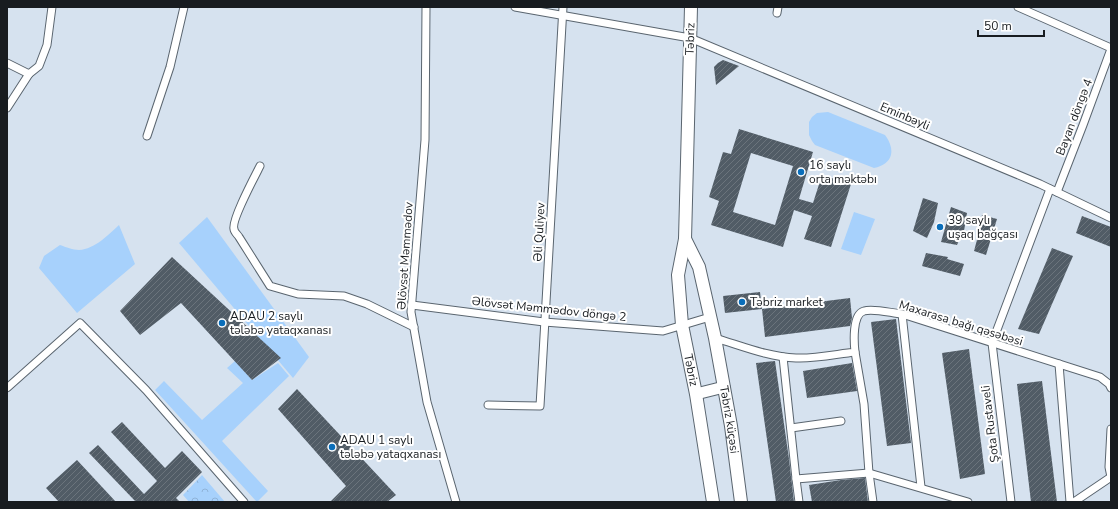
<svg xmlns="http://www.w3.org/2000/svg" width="1118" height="509" viewBox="0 0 1118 509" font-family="'Nunito Sans',sans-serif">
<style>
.grass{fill:#a7d1fc}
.forest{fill:url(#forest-crowns)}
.building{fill:url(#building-hatch);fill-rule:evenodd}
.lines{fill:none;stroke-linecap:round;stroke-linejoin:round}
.street-casing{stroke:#5a656f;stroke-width:9}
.secondary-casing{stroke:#5a656f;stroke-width:13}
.primary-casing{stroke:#5a656f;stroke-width:14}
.street{stroke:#fff;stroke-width:7}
.secondary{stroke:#fff;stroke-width:11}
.primary{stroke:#fff;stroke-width:12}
.poi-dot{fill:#0a6eba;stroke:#fff;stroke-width:1.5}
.labels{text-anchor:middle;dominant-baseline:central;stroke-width:4;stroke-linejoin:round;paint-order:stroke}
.street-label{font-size:12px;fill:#181c20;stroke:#fff}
.poi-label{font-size:12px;fill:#181c20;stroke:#fff;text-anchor:start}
</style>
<defs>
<pattern id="forest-crowns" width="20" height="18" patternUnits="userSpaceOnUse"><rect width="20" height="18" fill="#a7d1fc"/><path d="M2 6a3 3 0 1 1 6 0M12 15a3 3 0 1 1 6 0" fill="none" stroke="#8fb3d8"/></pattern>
<pattern id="building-hatch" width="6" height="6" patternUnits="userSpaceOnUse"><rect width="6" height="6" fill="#515c66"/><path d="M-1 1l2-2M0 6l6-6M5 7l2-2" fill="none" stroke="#6b747c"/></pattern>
</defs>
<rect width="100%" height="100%" fill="#d6e2ef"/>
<!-- grass -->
<g class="grass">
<path d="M 828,112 L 885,135 C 896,150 893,164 874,168 L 815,145 L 812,141 L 809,135 L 809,122 L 812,117 L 817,113 Z"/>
<polygon points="854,212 875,219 861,255 841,249"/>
<polygon points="207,217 309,357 293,378 179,243"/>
<path d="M 119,225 L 135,264 L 77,313 L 39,268 L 44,256 L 60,245 C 66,247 73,250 79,250 C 95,249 108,235 119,225 Z"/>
<polygon points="235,361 252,380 278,363 289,376 222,441 268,491 257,502 155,390 164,381 202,420 243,383 227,368"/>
</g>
<!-- forest -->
<polygon class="forest" points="202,475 225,502 189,502 183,495"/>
<!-- building -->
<g class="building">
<polygon points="723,60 739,66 716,85 714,67 718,63"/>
<path d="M 739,129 L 813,152 L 799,199 L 813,203 L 822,175 L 851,184 L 831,247 L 804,239 L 812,216 L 794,210 L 783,247 L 711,225 L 719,201 L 709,197 L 723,152 L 731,154 ZM 751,153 L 793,166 L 775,225 L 733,212 Z"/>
<polygon points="923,198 938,203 934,222 927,238 913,231"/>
<polygon points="951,207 967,213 964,231 963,231 957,245 941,242"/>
<polygon points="982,215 997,219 986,255 974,251 978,236 976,236"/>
<polygon points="1082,216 1111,227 1111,247 1076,233"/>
<polygon points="1052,248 1073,256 1039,334 1018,329"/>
<polygon points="926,253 948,257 947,259 964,264 960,276 922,266"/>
<polygon points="172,257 281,358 252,380 181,303 140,335 120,311"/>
<polygon points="760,292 762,309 725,313 723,296"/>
<polygon points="850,298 852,318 850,326 765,337 762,309"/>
<polygon points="896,319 911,443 887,446 871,322"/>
<polygon points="969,349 985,474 960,479 942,353"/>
<polygon points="775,361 789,459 794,502 776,502 756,363"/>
<polygon points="852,363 857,391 807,398 803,371"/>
<polygon points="1042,381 1057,502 1031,502 1017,384"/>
<polygon points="297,389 396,495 387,502 330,502 346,486 278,409"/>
<polygon points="122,422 165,468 182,451 202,472 176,498 180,502 136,502 89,453 98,445 144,494 157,481 111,432"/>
<polygon points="77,460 116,502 59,502 46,488"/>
<polygon points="865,478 868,502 812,502 809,485 841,480"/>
</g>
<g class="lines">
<!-- street casing -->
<g class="street-casing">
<g id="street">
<polyline points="426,7 425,140 411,312 427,402 456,502"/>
<polyline points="515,7 690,38 1040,184 1111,218"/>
<polyline points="1018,7 1111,48"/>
<polyline points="777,13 778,7"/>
<polyline points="7,63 29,74 39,66 47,45 52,7"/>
<polyline points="7,108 29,74"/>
<polyline points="147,136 170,67 184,7"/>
<path d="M 260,166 C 255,176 231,221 234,229 C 234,232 238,235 239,237 L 270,286 L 298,294 L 344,296 L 367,304 L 414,327"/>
<polyline points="1057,192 1083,125 1111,49"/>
<polyline points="412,305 544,322 663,331 710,317"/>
<polyline points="902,314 921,487"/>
<path d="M 715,338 C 742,346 768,357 796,358 C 814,359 837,354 855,352 C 854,343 852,314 864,311 C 873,308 891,313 902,314 L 1100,377 L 1109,384 L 1111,388"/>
<polyline points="855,352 864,404 869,473 873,502"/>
<polyline points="783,357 796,479 869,473 968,502"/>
<polyline points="1059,364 1070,502"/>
<polyline points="7,388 80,323 146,390 244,502"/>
<polyline points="488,405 540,406 563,7"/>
<polyline points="791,428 841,421"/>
<polyline points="1111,429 1109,467 1111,477"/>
<polyline points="796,479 799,502"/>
<polyline points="1011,502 992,343 1050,189"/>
<polyline points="1074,502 1111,477"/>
</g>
</g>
<!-- secondary casing -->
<g class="secondary-casing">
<polyline id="secondary" points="696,394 724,387"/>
</g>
<!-- primary casing -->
<g class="primary-casing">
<g id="primary">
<path id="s1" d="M 691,7 L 685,239 L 678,275 L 682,325 L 696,394 L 713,502"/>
<path id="s2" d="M 685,239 L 699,267 L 715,338 L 731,426 L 741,502"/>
</g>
</g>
<!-- street -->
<use href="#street" class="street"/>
<!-- secondary -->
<use href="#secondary" class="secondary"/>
<!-- primary -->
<use href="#primary" class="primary"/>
</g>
<!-- markers -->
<g class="poi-dot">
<circle cx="801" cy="172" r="4"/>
<circle cx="940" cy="227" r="4"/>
<circle cx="742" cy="302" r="4"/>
<circle cx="222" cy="323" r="4"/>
<circle cx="332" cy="447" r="4"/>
</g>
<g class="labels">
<!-- street labels -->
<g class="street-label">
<text transform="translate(690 39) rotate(-88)">Təbriz</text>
<text transform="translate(905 116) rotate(23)">Eminbəyli</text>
<text transform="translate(1074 117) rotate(-69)">Bayan döngə 4</text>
<text transform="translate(539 232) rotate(-87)">Əli Quliyev</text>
<text transform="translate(405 256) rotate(-86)">Əlövsət Məmmədov</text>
<text transform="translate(549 309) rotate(6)">Əlövsət Məmmədov döngə 2</text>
<text transform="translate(961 323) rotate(17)">Maxarasa bağı qəsəbəsi</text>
<text stroke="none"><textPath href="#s1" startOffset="365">Təbriz</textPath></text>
<text stroke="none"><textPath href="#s2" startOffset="187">Təbriz küçəsi</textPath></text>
<text transform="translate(990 424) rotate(-97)">Şota Rustaveli</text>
</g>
<!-- poi labels -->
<g class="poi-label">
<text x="809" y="165">16 saylı<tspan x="809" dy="14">orta məktəbı</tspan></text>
<text x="948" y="220">39 saylı<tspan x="948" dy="14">uşaq bağçası</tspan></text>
<text x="750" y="302">Təbriz market</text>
<text x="230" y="316">ADAU 2 saylı<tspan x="230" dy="14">tələbə yataqxanası</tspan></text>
<text x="340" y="440">ADAU 1 saylı<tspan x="340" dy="14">tələbə yataqxanası</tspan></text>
</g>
</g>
<!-- border -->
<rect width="1118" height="509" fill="none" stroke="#181c20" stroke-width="16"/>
<!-- scale -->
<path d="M978 30v6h66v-6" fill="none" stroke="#181c20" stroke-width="2"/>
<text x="984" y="30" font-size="12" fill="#181c20" stroke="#ffffff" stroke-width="3" paint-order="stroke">50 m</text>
</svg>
